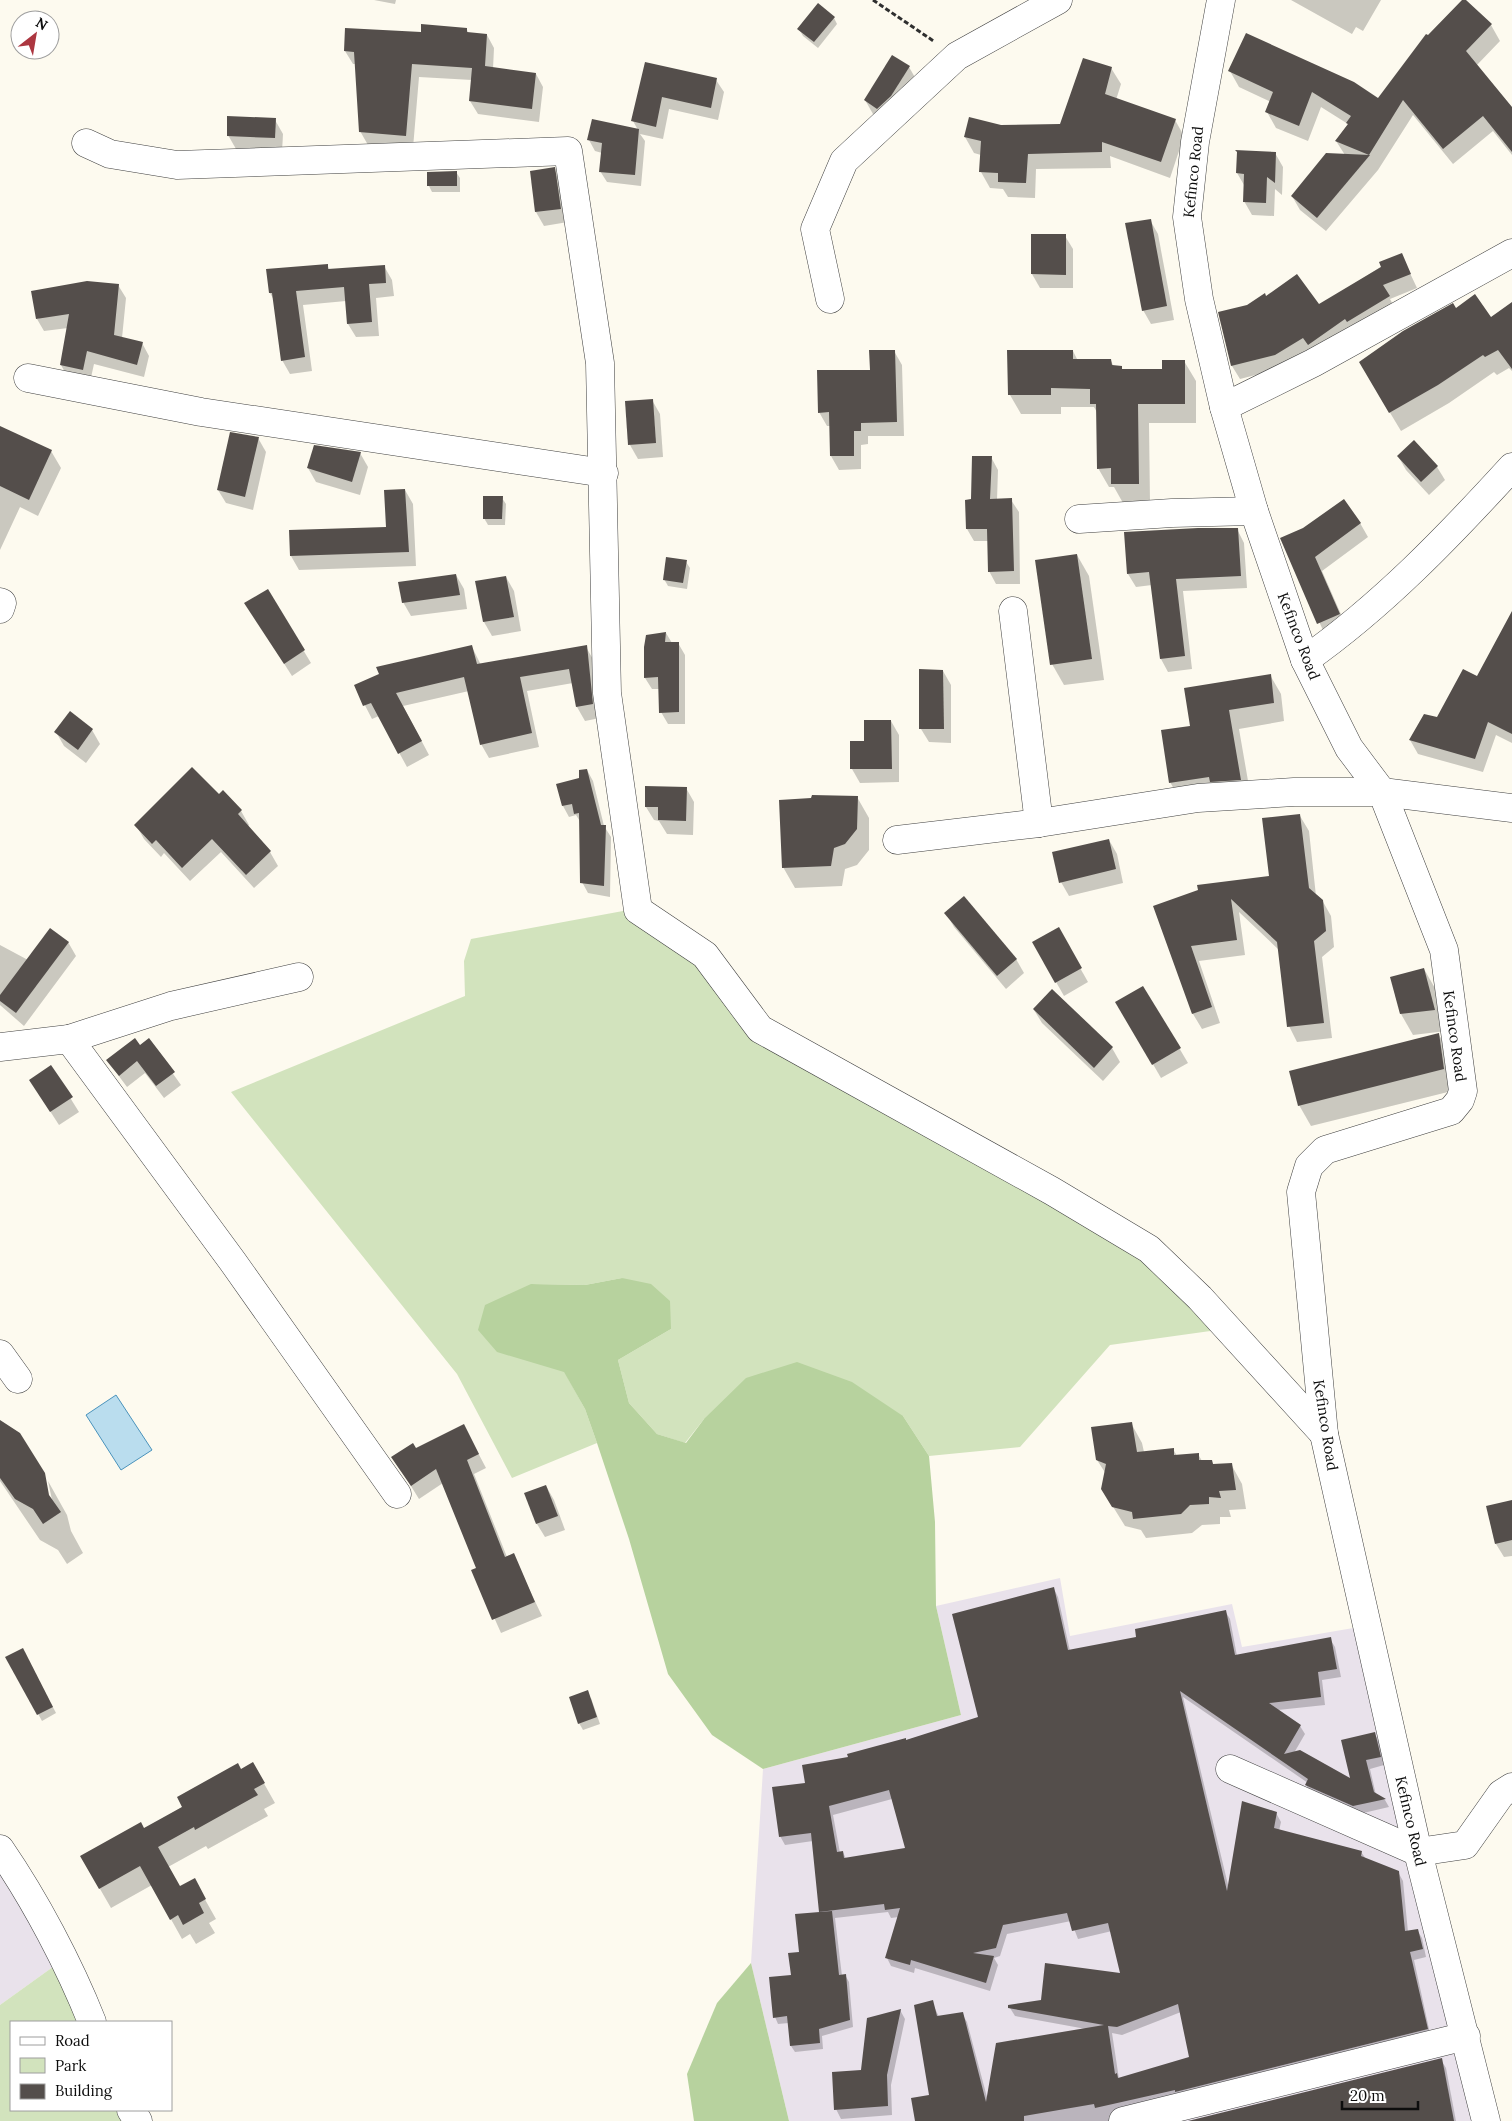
<svg xmlns="http://www.w3.org/2000/svg" width="1512" height="2121" viewBox="0 0 1512 2121" font-family="Lora,serif">
<style>
.industrial{fill:#e9e2eb}
.green{fill:#d2e3bd}
.forest{fill:#b7d29e}
.water{fill:#baddee;stroke:#4a93bc}
.shadow{fill:#0003;fill-rule:evenodd}
.building{fill:#544e4b;fill-rule:evenodd}
.lines{fill:none;stroke-linecap:round;stroke-linejoin:round}
.minor-casing{stroke:#404040;stroke-width:29}
.path{stroke:#2f2f2f;stroke-width:3;stroke-dasharray:5 2.5;stroke-linecap:butt}
.minor{stroke:#fff;stroke-width:28}
.labels{text-anchor:middle;dominant-baseline:central;stroke-width:5;stroke-linejoin:round;paint-order:stroke}
.street-label{font-size:15px;fill:#0d0d0d;stroke:#fff}
</style>
<rect width="100%" height="100%" fill="#fdfaef"/>
<!-- industrial -->
<g class="industrial">
<polygon points="1060,1578 1070,1636 1232,1604 1242,1647 1371,1625 1488,2121 789,2121 751,1963 763,1769 961,1715 936,1606"/>
<polygon points="0,1845 64,1959 0,2005"/>
</g>
<!-- green -->
<g class="green">
<polygon points="650,906 768,1024 1148,1240 1239,1327 1110,1345 1020,1447 929,1456 903,1416 704,1419 685,1443 657,1434 629,1403 618,1360 671,1329 622,1278 585,1285 531,1284 532,1361 564,1371 585,1409 597,1443 512,1478 457,1374 231,1092 465,996 464,961 471,939"/>
<polygon points="64,1959 92,2022 11,2022 11,2110 134,2110 140,2121 0,2121 0,2005"/>
</g>
<!-- forest -->
<g class="forest">
<polygon points="622,1278 651,1284 670,1301 671,1329 618,1360 629,1403 657,1434 686,1443 704,1419 746,1378 797,1362 852,1382 903,1416 929,1456 935,1522 936,1606 961,1715 763,1769 712,1735 668,1674 629,1539 597,1443 585,1409 564,1372 497,1352 478,1330 485,1305 531,1284 585,1285"/>
<polygon points="751,1963 789,2121 694,2121 687,2074 717,2003"/>
</g>
<!-- water -->
<polygon class="water" points="116,1395 152,1450 121,1470 86,1415"/>
<!-- shadow -->
<g class="shadow">
<polygon points="374,0 396,0 395,4"/>
<polygon points="1291,0 1381,0 1363,31 1356,27 1352,34"/>
<polygon points="1463,0 1491,25 1500,41 1476,66 1512,109 1512,155 1493,131 1453,164 1413,115 1378,170 1326,231 1300,210 1292,196 1345,155 1336,141 1348,124 1321,107 1308,141 1276,128 1267,112 1271,102 1239,87 1230,71 1379,99 1428,37"/>
<polygon points="834,18 837,24 818,48 803,36 799,29"/>
<polygon points="467,30 469,34 487,35 494,48 493,69 536,74 543,87 539,122 478,114 470,101 472,80 419,77 413,148 368,145 360,131 356,64 353,64 345,51 422,34"/>
<polygon points="646,64 716,80 724,92 718,120 669,109 663,139 640,134 645,141 641,186 607,182 600,171 602,153 595,151 589,140 638,130 633,121"/>
<polygon points="909,67 917,81 886,122 873,114 865,100"/>
<polygon points="1111,68 1121,84 1116,100 1175,120 1184,136 1170,178 1110,156 1111,168 1036,169 1035,198 1008,197 1003,189 990,188 981,172 981,155 974,153 965,137 1001,127 1060,126"/>
<polygon points="275,120 283,134 282,152 236,149 228,135"/>
<polygon points="1275,153 1283,167 1282,195 1275,189 1274,216 1252,215 1244,201 1244,185 1237,173"/>
<polygon points="554,169 562,183 568,222 544,226 536,212 531,172"/>
<polygon points="456,172 460,178 460,192 432,192 429,186"/>
<polygon points="1150,220 1158,234 1174,320 1151,324 1143,310"/>
<polygon points="1033,235 1065,236 1073,249 1073,288 1040,288 1032,274"/>
<polygon points="1401,254 1417,288 1390,299 1396,310 1283,368 1240,379 1232,366 1220,313 1247,306 1266,297 1319,306"/>
<polygon points="327,265 330,270 384,266 392,280 394,296 376,298 379,336 356,337 348,324 346,301 303,305 312,371 290,374 282,360 274,300 270,293 267,270"/>
<polygon points="118,285 126,298 122,338 142,343 149,356 144,377 94,364 90,382 68,378 61,365 68,328 44,331 37,319"/>
<polygon points="1512,304 1512,371 1509,368 1497,375 1494,372 1449,403 1401,431 1371,381 1491,318"/>
<polygon points="894,351 902,365 904,436 868,436 868,444 861,445 861,469 839,470 831,456 831,426 827,426 819,412"/>
<polygon points="1073,351 1078,361 1111,361 1114,367 1121,367 1123,370 1163,370 1184,361 1196,381 1196,423 1149,423 1150,503 1123,503 1114,487 1109,487 1098,468 1098,414 1094,407 1061,407 1061,414 1021,414 1010,395"/>
<polygon points="652,400 660,414 663,457 638,459 630,445"/>
<polygon points="0,427 51,451 61,468 38,516 20,507 0,550"/>
<polygon points="258,438 266,452 253,510 226,503 218,490"/>
<polygon points="1414,441 1437,467 1445,480 1429,495 1406,470 1398,456"/>
<polygon points="360,453 368,467 360,495 316,482 308,468"/>
<polygon points="991,457 998,470 997,500 1011,500 1019,512 1020,584 996,584 989,571 989,541 974,541 967,529 972,501"/>
<polygon points="405,490 413,504 416,566 299,570 291,556 290,531 387,528"/>
<polygon points="502,498 506,504 505,525 488,525 484,518"/>
<polygon points="1360,523 1368,537 1322,571 1347,628 1326,637 1282,539"/>
<polygon points="1237,529 1244,543 1247,588 1183,591 1192,669 1168,672 1161,659 1152,585 1136,587 1128,574"/>
<polygon points="1077,555 1089,576 1104,680 1064,685 1052,664"/>
<polygon points="686,562 690,568 687,589 668,586 664,579"/>
<polygon points="456,575 464,589 467,609 411,616 403,602"/>
<polygon points="506,577 514,591 521,631 492,636 484,622 476,582"/>
<polygon points="267,590 311,663 292,676 253,615"/>
<polygon points="1512,630 1512,743 1496,735 1483,772 1418,754 1410,740 1438,719 1477,678"/>
<polygon points="666,633 672,643 678,643 685,655 685,724 668,724 661,712 660,689 652,689 645,678"/>
<polygon points="472,647 481,665 586,647 594,661 600,718 585,721 577,707 573,683 527,691 539,747 489,758 481,744 469,691 403,706 429,755 407,767 379,716 372,719 355,686"/>
<polygon points="943,671 951,685 951,743 929,742 921,729"/>
<polygon points="1270,675 1281,694 1284,721 1239,729 1251,798 1181,801 1170,782 1192,727"/>
<polygon points="70,713 92,730 100,744 86,763 64,746 56,732"/>
<polygon points="891,721 899,735 899,782 860,783 852,769"/>
<polygon points="587,770 593,781 604,826 611,837 610,897 588,893 582,882 581,823 576,815 569,817 563,806 558,785 580,779"/>
<polygon points="686,788 694,802 693,835 667,834 659,821 654,820 646,807"/>
<polygon points="223,792 241,811 249,825 247,827 270,852 278,866 254,888 221,852 190,881 164,853 161,857 144,839 136,825 219,796"/>
<polygon points="857,797 869,818 869,850 857,865 845,869 842,886 795,888 783,867"/>
<polygon points="1300,816 1309,831 1316,896 1322,900 1331,916 1334,947 1322,957 1332,1038 1297,1042 1289,1026 1279,950 1239,912 1245,955 1199,961 1220,1023 1202,1029 1193,1014 1155,907 1270,877"/>
<polygon points="1109,840 1117,854 1123,883 1069,896 1061,882"/>
<polygon points="946,913 1016,959 1024,973 1006,989 954,927"/>
<polygon points="1058,929 1088,982 1064,996 1034,943"/>
<polygon points="68,942 76,956 24,1026 0,1005 0,945 28,960"/>
<polygon points="1424,969 1436,990 1446,1031 1413,1035 1401,1014"/>
<polygon points="1143,987 1188,1063 1161,1078 1117,1002"/>
<polygon points="1052,991 1112,1048 1120,1062 1103,1081 1042,1023 1034,1010"/>
<polygon points="1439,1035 1451,1055 1456,1090 1311,1126 1299,1105"/>
<polygon points="149,1040 181,1085 164,1098 145,1073 127,1087 107,1060 140,1047"/>
<polygon points="51,1067 79,1112 59,1125 39,1094"/>
<polygon points="0,1421 49,1501 52,1500 48,1481 67,1515 71,1531 83,1553 67,1564 58,1550 40,1540 0,1481"/>
<polygon points="1131,1423 1142,1443 1144,1452 1173,1449 1177,1456 1198,1454 1202,1461 1211,1461 1214,1465 1231,1464 1242,1484 1246,1509 1229,1510 1231,1517 1220,1517 1220,1524 1202,1525 1192,1533 1146,1538 1141,1530 1125,1526 1102,1489 1106,1474 1097,1460"/>
<polygon points="464,1426 486,1468 474,1474 507,1557 513,1555 542,1616 501,1633 473,1570 478,1569 443,1483 419,1499 393,1457 416,1449"/>
<polygon points="546,1486 554,1500 565,1530 545,1537 537,1524"/>
<polygon points="1512,1502 1512,1556 1504,1557 1496,1544"/>
<path d="M 1054,1589 L 1058,1597 L 1070,1651 L 1138,1638 L 1225,1611 L 1230,1619 L 1237,1656 L 1330,1639 L 1335,1647 L 1341,1677 L 1322,1680 L 1325,1705 L 1278,1710 L 1300,1726 L 1305,1734 L 1294,1753 L 1352,1781 L 1374,1733 L 1379,1742 L 1384,1765 L 1370,1769 L 1376,1795 L 1385,1800 L 1389,1807 L 1359,1814 L 1311,1793 L 1306,1785 L 1308,1783 L 1183,1697 L 1229,1889 L 1276,1813 L 1281,1822 L 1279,1831 L 1361,1852 L 1366,1859 L 1398,1872 L 1403,1881 L 1408,1932 L 1417,1930 L 1422,1938 L 1426,1957 L 1414,1960 L 1431,2038 L 1115,2121 L 917,2121 L 931,2096 L 932,2002 L 939,2017 L 962,2014 L 967,2022 L 988,2101 L 1086,2029 L 1015,2016 L 1010,2008 L 1042,2001 L 1122,1975 L 1112,1931 L 1078,1939 L 1071,1921 L 1007,1934 L 1000,1956 L 994,1958 L 998,1965 L 990,1991 L 915,1968 L 914,1973 L 891,1966 L 887,1958 L 899,1917 L 891,1918 L 888,1912 L 835,1918 L 842,1976 L 845,1975 L 849,1982 L 853,2027 L 822,2036 L 823,2049 L 795,2052 L 791,2046 L 789,2023 L 778,2024 L 775,2017 L 800,1953 L 821,1913 L 813,1841 L 785,1845 L 780,1836 L 807,1784 L 849,1758 L 979,1718 ZM 892,1799 L 907,1849 L 846,1859 L 843,1852 L 840,1853 L 833,1815 ZM 1181,2012 L 1191,2058 L 1119,2079 L 1112,2033 L 1122,2035 Z"/>
<polygon points="26,1656 56,1713 42,1721 7,1657"/>
<polygon points="591,1698 600,1724 583,1730 579,1723"/>
<polygon points="253,1764 275,1803 264,1809 268,1816 208,1849 206,1846 168,1867 180,1888 194,1880 216,1919 209,1923 215,1933 196,1944 190,1934 182,1939 152,1885 111,1908 81,1856 144,1830"/>
<polygon points="900,2010 905,2019 891,2085 892,2115 841,2119 836,2109 862,2071"/>
<polygon points="1441,2060 1446,2068 1456,2121 1193,2121"/>
</g>
<!-- building -->
<g class="building">
<polygon points="1462,0 1466,0 1492,24 1466,51 1512,107 1512,152 1483,116 1443,149 1403,100 1369,155 1335,141 1348,124 1346,123 1351,116 1312,92 1299,126 1265,112 1273,92 1228,71 1246,33 1354,82 1378,98 1426,34 1428,35"/>
<polygon points="818,3 835,17 814,42 797,29"/>
<polygon points="421,24 467,28 467,32 487,34 485,66 536,73 532,109 469,101 472,68 412,64 406,136 359,132 354,52 344,51 345,28 421,32"/>
<polygon points="892,55 910,66 891,96 877,109 864,100"/>
<polygon points="1083,58 1112,67 1105,94 1176,119 1161,162 1102,142 1102,152 1028,154 1026,183 998,182 998,173 979,172 981,141 964,137 969,117 1001,125 1060,124"/>
<polygon points="645,62 717,78 711,108 662,97 656,127 631,121"/>
<polygon points="227,116 276,118 275,138 227,136"/>
<polygon points="592,119 639,129 635,175 599,172 602,143 587,140"/>
<polygon points="1235,150 1276,152 1275,183 1267,177 1266,203 1243,202 1244,174 1236,173 1237,152"/>
<polygon points="1326,153 1370,155 1317,218 1291,196"/>
<polygon points="555,167 561,209 535,212 530,171"/>
<polygon points="457,171 457,186 427,186 427,172"/>
<polygon points="1151,219 1167,306 1142,311 1125,223"/>
<polygon points="1031,234 1066,234 1066,275 1031,274"/>
<polygon points="1402,253 1411,274 1383,285 1390,296 1347,322 1345,319 1308,345 1303,338 1275,355 1231,366 1218,312 1247,305 1265,293 1266,296 1297,274 1319,304 1381,267 1379,262"/>
<polygon points="328,264 328,269 385,265 386,283 369,284 372,322 347,324 344,287 296,291 305,357 281,361 272,293 269,293 266,269"/>
<polygon points="87,281 119,284 114,335 143,342 137,365 87,351 83,370 60,365 69,314 36,319 31,291"/>
<polygon points="1475,294 1491,317 1512,302 1512,369 1498,350 1485,357 1483,355 1438,385 1389,413 1359,362 1403,331 1453,303 1456,308"/>
<polygon points="869,350 895,350 897,422 861,423 861,431 854,431 854,456 830,456 829,412 818,413 817,370 870,370"/>
<polygon points="1007,350 1073,350 1073,359 1111,359 1112,365 1122,366 1122,369 1162,369 1162,360 1185,360 1185,404 1138,404 1139,484 1111,484 1111,468 1097,469 1096,404 1090,404 1090,389 1051,388 1051,395 1008,395"/>
<polygon points="653,399 656,443 628,445 625,401"/>
<polygon points="0,426 52,450 29,500 0,486"/>
<polygon points="230,432 259,437 245,497 217,490"/>
<polygon points="1414,440 1438,466 1421,482 1397,456"/>
<polygon points="314,445 361,452 352,482 307,468"/>
<polygon points="972,456 992,456 990,499 1012,498 1014,571 988,572 987,529 966,529 965,500 971,499"/>
<polygon points="405,489 409,552 290,556 289,530 386,527 384,490"/>
<polygon points="483,496 503,496 502,519 483,519"/>
<polygon points="1344,499 1361,523 1315,557 1340,614 1317,624 1280,538 1303,528"/>
<polygon points="1198,528 1238,528 1241,576 1176,579 1185,656 1160,659 1149,572 1127,574 1124,532"/>
<polygon points="1077,554 1092,659 1050,665 1035,560"/>
<polygon points="666,557 687,560 683,583 663,580"/>
<polygon points="456,574 460,595 402,603 398,582"/>
<polygon points="506,576 514,617 483,622 475,581"/>
<polygon points="268,589 305,650 284,664 244,603"/>
<polygon points="1512,611 1512,734 1488,722 1475,759 1409,740 1424,714 1437,717 1463,669 1477,676"/>
<polygon points="666,632 665,642 679,642 679,712 659,713 658,677 644,678 644,647 646,635"/>
<polygon points="472,645 477,664 587,645 593,704 576,707 569,669 520,677 532,733 480,745 464,677 396,693 422,741 398,754 371,703 363,706 354,685 379,674 376,667"/>
<polygon points="919,669 943,670 944,729 919,729"/>
<polygon points="1271,674 1274,703 1229,710 1241,780 1210,782 1209,777 1169,783 1161,730 1190,726 1184,688"/>
<polygon points="70,711 93,729 78,750 54,732"/>
<polygon points="864,720 891,720 892,769 850,769 850,741 864,741"/>
<polygon points="192,767 219,794 223,790 242,810 238,814 271,851 246,875 212,839 182,868 156,840 152,844 134,825"/>
<polygon points="587,769 601,825 606,825 604,886 580,883 579,813 574,814 572,804 562,806 556,784 579,778 579,770"/>
<polygon points="645,786 687,787 686,821 658,820 658,807 645,807"/>
<polygon points="812,795 858,796 857,829 845,844 834,848 831,866 782,868 779,800 811,798"/>
<polygon points="1300,814 1309,888 1323,900 1326,931 1314,941 1324,1023 1287,1027 1277,942 1231,899 1237,940 1191,946 1212,1007 1192,1014 1153,906 1198,890 1197,885 1269,876 1262,818"/>
<polygon points="1109,839 1116,869 1059,883 1052,852"/>
<polygon points="964,896 1017,959 997,976 944,913"/>
<polygon points="1059,927 1082,968 1055,983 1032,942"/>
<polygon points="50,928 69,942 16,1013 0,1001 0,995"/>
<polygon points="1424,968 1435,1010 1400,1014 1390,977"/>
<polygon points="1143,986 1181,1048 1152,1065 1115,1002"/>
<polygon points="1052,989 1113,1047 1094,1068 1033,1009"/>
<polygon points="1439,1033 1444,1069 1298,1106 1289,1071"/>
<polygon points="135,1038 140,1045 149,1038 175,1072 156,1086 137,1061 119,1076 106,1060"/>
<polygon points="51,1065 73,1097 50,1112 29,1080"/>
<polygon points="0,1420 20,1433 45,1473 49,1495 61,1512 43,1524 33,1509 15,1499 0,1478"/>
<polygon points="1132,1422 1137,1452 1174,1448 1174,1455 1199,1453 1199,1460 1212,1460 1213,1464 1232,1463 1236,1490 1219,1491 1221,1498 1209,1497 1209,1504 1190,1505 1181,1514 1133,1519 1132,1512 1112,1507 1101,1489 1106,1464 1096,1460 1091,1427"/>
<polygon points="464,1424 479,1454 467,1460 505,1557 514,1553 535,1602 492,1620 471,1570 476,1568 436,1469 411,1486 391,1457 413,1443 416,1448"/>
<polygon points="546,1485 558,1516 536,1524 524,1493"/>
<polygon points="1512,1500 1512,1540 1495,1544 1486,1506"/>
<path d="M 1054,1587 L 1068,1650 L 1136,1637 L 1135,1629 L 1226,1610 L 1235,1655 L 1331,1637 L 1337,1669 L 1318,1672 L 1321,1697 L 1269,1703 L 1301,1725 L 1284,1754 L 1300,1750 L 1350,1778 L 1341,1740 L 1375,1732 L 1381,1757 L 1366,1760 L 1374,1792 L 1386,1799 L 1353,1806 L 1305,1785 L 1308,1779 L 1180,1691 L 1227,1891 L 1242,1801 L 1277,1812 L 1274,1828 L 1362,1851 L 1361,1856 L 1399,1871 L 1405,1931 L 1418,1929 L 1423,1949 L 1410,1952 L 1428,2029 L 1175,2092 L 1175,2090 L 1095,2108 L 1094,2104 L 1024,2116 L 1024,2121 L 915,2121 L 911,2098 L 929,2095 L 914,2005 L 933,2000 L 937,2016 L 963,2012 L 986,2102 L 996,2043 L 1104,2025 L 1008,2008 L 1008,2005 L 1041,2000 L 1045,1963 L 1120,1973 L 1108,1923 L 1072,1931 L 1067,1913 L 1003,1925 L 996,1948 L 973,1953 L 994,1956 L 986,1983 L 911,1960 L 910,1965 L 885,1958 L 900,1908 L 885,1910 L 884,1904 L 819,1912 L 811,1833 L 779,1837 L 772,1787 L 805,1783 L 802,1765 L 848,1757 L 847,1754 L 906,1738 L 906,1740 L 978,1717 L 952,1614 ZM 889,1790 L 905,1848 L 844,1858 L 843,1851 L 837,1852 L 829,1806 ZM 1178,2004 L 1189,2057 L 1118,2078 L 1117,2073 L 1115,2074 L 1108,2026 L 1117,2027 Z"/>
<polygon points="23,1648 53,1707 37,1715 5,1657"/>
<polygon points="588,1690 597,1717 578,1724 569,1697"/>
<polygon points="253,1762 265,1783 254,1789 258,1795 195,1830 194,1827 158,1847 180,1886 195,1878 206,1899 199,1903 204,1913 183,1925 178,1915 170,1920 140,1866 99,1889 80,1856 141,1822 144,1828 182,1807 177,1797 238,1763 241,1769"/>
<polygon points="832,1911 839,1975 846,1974 850,2020 819,2029 820,2043 790,2046 787,2016 773,2018 769,1977 791,1975 788,1953 799,1952 795,1914"/>
<polygon points="901,2009 887,2075 888,2106 834,2110 832,2072 861,2070 867,2018"/>
<polygon points="1442,2058 1454,2121 1188,2121"/>
</g>
<g class="lines">
<!-- minor casing -->
<g class="minor-casing">
<g id="minor">
<polyline points="1221,0 1195,142 1187,217 1199,299 1224,407 1254,511 1305,660 1349,748 1382,792 1444,950 1463,1091 1460,1100 1451,1111 1325,1150 1309,1166 1301,1192 1324,1434 1418,1852 1486,2121"/>
<polyline points="86,143 110,154 177,165 568,151 600,363 607,693 638,910 705,955 760,1029 1052,1191 1149,1249 1200,1298 1324,1434"/>
<polyline points="830,299 815,229 844,161 957,56 1058,0"/>
<polyline points="28,378 201,412 604,473"/>
<polyline points="1224,407 1313,363 1512,253"/>
<polyline points="1079,519 1172,513 1254,511"/>
<polyline points="0,602 2,603 0,609"/>
<polyline points="1013,611 1039,823"/>
<path d="M 1305,660 C 1382,606 1449,536 1512,467"/>
<polyline points="897,840 1039,823 1198,798 1294,792 1382,792 1512,808"/>
<polyline points="69,1039 171,1006 299,977"/>
<polyline points="0,1047 69,1039 233,1262 397,1494"/>
<polyline points="0,1354 18,1379"/>
<polyline points="1230,1769 1418,1852 1465,1845 1501,1794 1512,1787"/>
<path d="M 0,1849 C 35,1900 69,1964 92,2022"/>
<polyline points="131,2110 138,2121"/>
<polyline points="1123,2121 1466,2036"/>
</g>
</g>
<!-- path -->
<polyline class="path" points="873,0 935,42"/>
<!-- minor -->
<use href="#minor" class="minor"/>
</g>
<g class="labels">
<!-- street labels -->
<g class="street-label">
<text transform="translate(1193 172) rotate(-84)">Kefinco Road</text>
<text transform="translate(1299 636) rotate(69)">Kefinco Road</text>
<text transform="translate(1455 1036) rotate(82)">Kefinco Road</text>
<text transform="translate(1326 1425) rotate(81)">Kefinco Road</text>
<text transform="translate(1411 1821) rotate(77)">Kefinco Road</text>
</g>
</g>
<!-- legend -->
<rect x="10" y="2021" width="162" height="90" fill="#ffffff" stroke="#9e9e9e"/>
<rect x="20" y="2037" width="25" height="8" fill="#ffffff" stroke="#9e9e9e"/>
<text x="55" y="2046" font-size="15" fill="#0d0d0d">Road</text>
<rect x="20" y="2058" width="25" height="15" fill="#d2e3bd" stroke="#9e9e9e"/>
<text x="55" y="2071" font-size="15" fill="#0d0d0d">Park</text>
<rect x="20" y="2084" width="25" height="15" fill="#544e4b" stroke="#9e9e9e"/>
<text x="55" y="2096" font-size="15" fill="#0d0d0d">Building</text>
<!-- north arrow -->
<g transform="translate(35 35) rotate(31)"><circle r="24" fill="#ffffff" stroke="#9e9e9e"/>
<path d="M0-4L9 19L0 12L-9 19Z" fill="#ac3640"/>
<text y="-8" font-size="14" font-weight="bold" text-anchor="middle" fill="#0d0d0d">N</text>
</g>
<!-- scale -->
<path d="M1342 2101v8h76v-8" fill="none" stroke="#0d0d0d" stroke-width="2.5"/>
<text x="1350" y="2101" font-size="15" fill="#0d0d0d" stroke="#ffffff" stroke-width="4" paint-order="stroke">20 m</text>
</svg>
